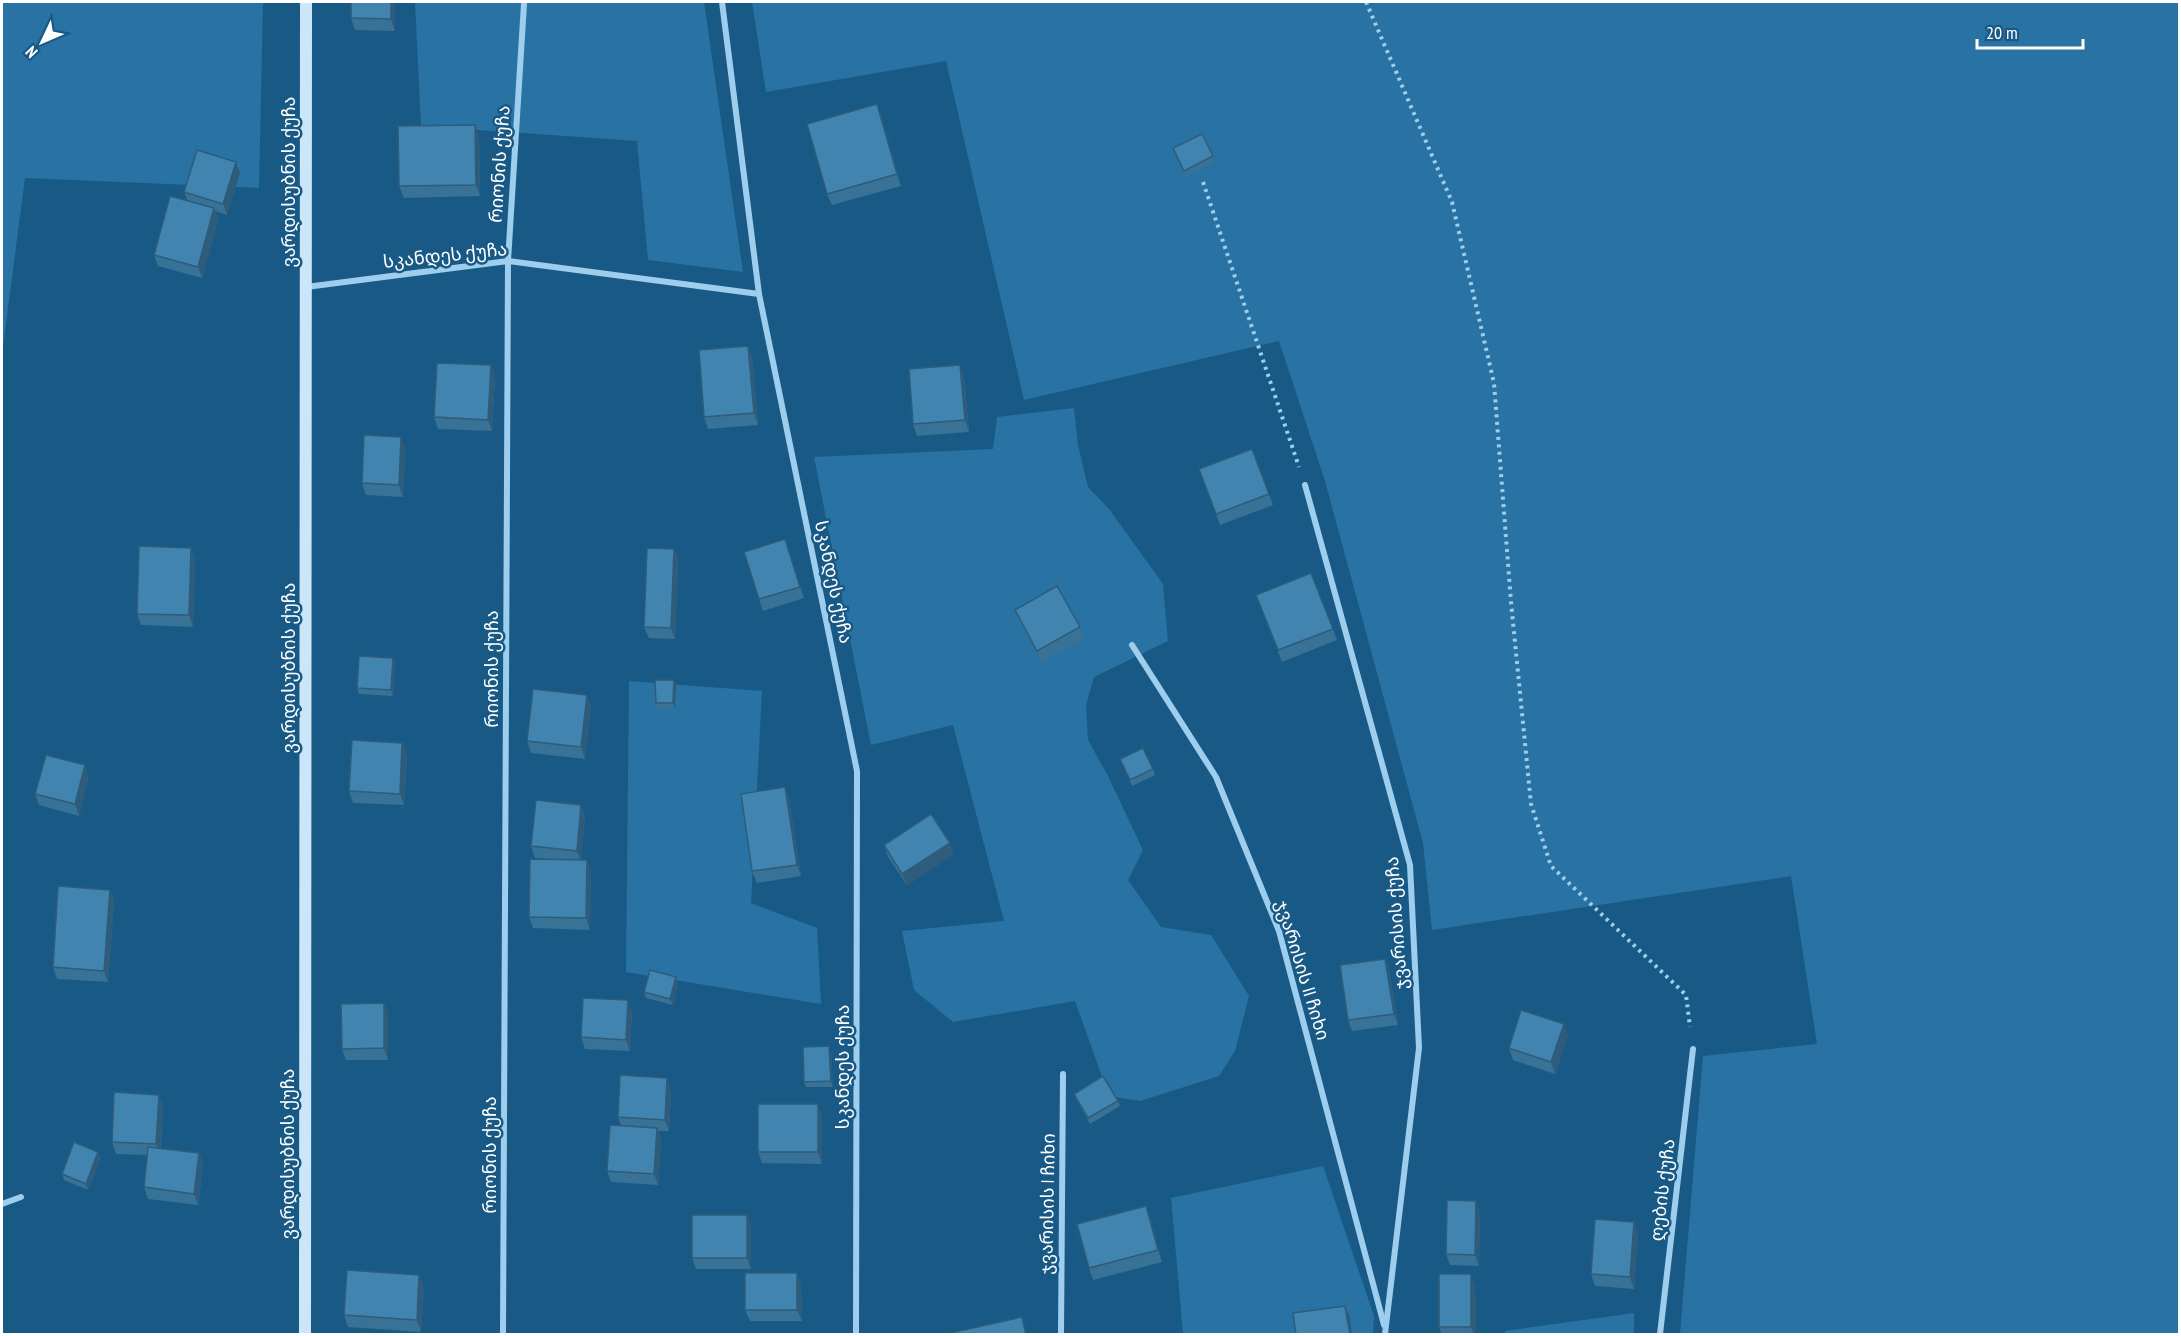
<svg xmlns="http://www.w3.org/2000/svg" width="2181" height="1336" viewBox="0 0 2181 1336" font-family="'PT Sans Narrow','Noto Sans Georgian',sans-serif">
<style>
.green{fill:#2873a3}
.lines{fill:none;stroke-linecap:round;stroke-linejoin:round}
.path{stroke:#9eceed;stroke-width:4;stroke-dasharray:3 4.5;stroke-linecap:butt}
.street{stroke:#9eceed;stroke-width:6}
.secondary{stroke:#cbe6f9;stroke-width:12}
.wall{fill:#387296}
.shaded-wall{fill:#2e5c7a}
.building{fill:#4184af;stroke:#2e5c7a;stroke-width:1.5}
.labels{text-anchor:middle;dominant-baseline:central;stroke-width:5;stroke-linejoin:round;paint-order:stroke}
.street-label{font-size:18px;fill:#fff;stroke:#185a85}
</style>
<rect width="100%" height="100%" fill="#185a85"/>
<!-- green -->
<g class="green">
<polygon points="2,2 263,2 259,188 25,178 2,354"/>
<polygon points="415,2 704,2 743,272 648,260 637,141 421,126"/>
<polygon points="752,2 2179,2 2179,1334 1680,1334 1703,1056 1817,1044 1791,876 1432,930 1423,843 1325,481 1279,341 1024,400 946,61 766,92"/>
<polygon points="1074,408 1078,445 1088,487 1109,509 1163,584 1168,641 1094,677 1086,705 1088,740 1108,776 1143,850 1128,880 1161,927 1211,935 1249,996 1235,1051 1219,1076 1140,1101 1109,1096 1075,1001 953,1022 914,990 902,931 1004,921 953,725 871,745 814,457 993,449 997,417"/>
<polygon points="629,681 762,691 751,903 817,928 821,1004 626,972"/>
<polygon points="1323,1166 1374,1316 1373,1334 1171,1334 1183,1333 1171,1198"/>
<polygon points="1634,1313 1634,1334 1505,1334 1505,1331"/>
</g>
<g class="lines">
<!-- path -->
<g class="path">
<polyline points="1366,2 1452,202 1494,383 1511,602 1531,804 1551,866 1686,995 1690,1027"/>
<polyline points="1203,182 1299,467"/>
</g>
<!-- street -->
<g class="street">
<polyline points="722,2 759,294"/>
<polyline points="306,287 508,261 759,294 857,771 856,1334"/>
<polyline points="1305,485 1410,865 1419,1048 1385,1334"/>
<polyline points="1132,645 1216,777 1279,931 1384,1325"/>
<polyline points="2,1204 21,1197"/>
<polyline points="503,1334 508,261 524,4"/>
<polyline points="1061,1334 1063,1074"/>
<polyline points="1660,1334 1693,1049"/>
</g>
<!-- secondary -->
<polyline class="secondary" points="305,1334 306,2"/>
</g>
<!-- wall -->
<g class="wall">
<polygon points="351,2 395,2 395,31 355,30 351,18"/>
<polygon points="881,115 901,186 832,205 827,194"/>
<polygon points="479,136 480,196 404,198 399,186"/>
<polygon points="1173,148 1213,156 1215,162 1187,176"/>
<polygon points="236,162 240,173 227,215 215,211 218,220 202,278 158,266 154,255 188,201 184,192"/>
<polygon points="748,346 752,358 758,425 708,429 704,417"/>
<polygon points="491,365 495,377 492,431 438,429 434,417"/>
<polygon points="964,377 969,432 917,436 913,424"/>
<polygon points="405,448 403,497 366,495 362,483"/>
<polygon points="1252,449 1273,505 1220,525 1199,469"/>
<polygon points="785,539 804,598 763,611 759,599"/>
<polygon points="191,548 195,559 193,627 141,625 137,614"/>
<polygon points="674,549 678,560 675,639 649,638 644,627"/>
<polygon points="1311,573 1337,640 1282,662 1256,595"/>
<polygon points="1015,610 1080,627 1084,639 1042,662 1019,621"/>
<polygon points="393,658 395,664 393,696 359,694 357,688"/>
<polygon points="676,686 675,709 658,709 656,703"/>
<polygon points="587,695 591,706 585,759 531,753 527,741"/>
<polygon points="402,743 407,754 404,805 353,803 349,791"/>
<polygon points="1120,759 1153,769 1155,775 1132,786"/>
<polygon points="89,776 79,816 39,805 35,794"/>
<polygon points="785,787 789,799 801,876 757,883 752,871"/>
<polygon points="581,805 585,816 581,860 587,860 591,872 590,930 533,928 529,917 550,859 535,858 531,846"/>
<polygon points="884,845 954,854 907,885 888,857"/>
<polygon points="110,890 114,901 108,982 57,979 53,967"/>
<polygon points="1385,959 1389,970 1398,1025 1352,1031 1348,1020"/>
<polygon points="678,983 673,1005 646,998 644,992"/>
<polygon points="384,1003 388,1015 388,1060 346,1060 342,1049"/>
<polygon points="632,1011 630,1051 585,1049 581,1037"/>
<polygon points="1568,1035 1555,1074 1513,1060 1509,1048"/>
<polygon points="831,1052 833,1087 806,1087 804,1082"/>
<polygon points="671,1090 669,1131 658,1131 661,1140 658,1185 611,1182 607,1171 621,1126 618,1117"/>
<polygon points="1074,1094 1118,1101 1120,1106 1090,1124 1076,1099"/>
<polygon points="163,1106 161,1148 199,1153 203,1165 198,1205 148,1199 144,1187 147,1155 116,1154 112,1142"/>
<polygon points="822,1115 822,1164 762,1163 758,1152"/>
<polygon points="101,1158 88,1190 64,1180 62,1174"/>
<polygon points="1480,1212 1479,1266 1450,1265 1446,1254"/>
<polygon points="747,1215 751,1226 751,1269 696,1269 692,1258"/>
<polygon points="1150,1217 1162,1262 1093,1280 1089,1268"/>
<polygon points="1634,1222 1638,1234 1634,1289 1595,1286 1591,1274"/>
<polygon points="801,1285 802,1321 750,1321 745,1310"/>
<polygon points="1475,1286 1476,1335 1442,1335 1439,1327"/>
<polygon points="424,1287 421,1332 348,1327 344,1315"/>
</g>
<!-- shaded-wall -->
<g class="shaded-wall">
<polygon points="391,2 395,2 395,31 391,19"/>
<polygon points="877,104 881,115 901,186 897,174"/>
<polygon points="475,125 479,136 480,196 476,185"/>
<polygon points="236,162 240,173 227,215 223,204"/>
<polygon points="214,208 218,220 202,278 198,267"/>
<polygon points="748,346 752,358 758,425 754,413"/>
<polygon points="491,365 495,377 492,431 488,420"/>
<polygon points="960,365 964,377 969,432 965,420"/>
<polygon points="401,437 405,448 403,497 399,485"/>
<polygon points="191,548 195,559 193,627 189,615"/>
<polygon points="674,549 678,560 675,639 671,628"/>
<polygon points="393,658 395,664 393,696 391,690"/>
<polygon points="674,680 676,686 675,709 673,703"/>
<polygon points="587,695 591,706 585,759 581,747"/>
<polygon points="402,743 407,754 404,805 400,794"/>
<polygon points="85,765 89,776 79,816 75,804"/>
<polygon points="785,787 789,799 801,876 797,865"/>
<polygon points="581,805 585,816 581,862 577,851"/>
<polygon points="950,843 954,854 907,885 902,874"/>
<polygon points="587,860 591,872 590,930 586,918"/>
<polygon points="110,890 114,901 108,982 104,971"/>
<polygon points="1385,959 1389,970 1398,1025 1394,1014"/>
<polygon points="676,977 678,983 673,1005 670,999"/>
<polygon points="628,1000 632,1011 630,1051 626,1040"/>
<polygon points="384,1003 388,1015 388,1060 384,1048"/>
<polygon points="1564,1024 1568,1035 1555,1074 1551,1062"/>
<polygon points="829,1046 831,1052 833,1087 831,1081"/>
<polygon points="667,1078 671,1090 669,1131 665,1120"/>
<polygon points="159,1095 163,1106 160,1156 156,1144"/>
<polygon points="818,1104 822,1115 822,1164 818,1152"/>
<polygon points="657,1128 661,1140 658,1185 654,1174"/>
<polygon points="98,1152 101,1158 88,1190 86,1184"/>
<polygon points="199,1153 203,1165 198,1205 194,1194"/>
<polygon points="1476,1201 1480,1212 1479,1266 1475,1255"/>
<polygon points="1146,1206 1150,1217 1162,1262 1158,1250"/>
<polygon points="747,1215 751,1226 751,1269 747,1258"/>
<polygon points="1634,1222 1638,1234 1634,1289 1630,1277"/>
<polygon points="797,1273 801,1285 802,1321 797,1310"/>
<polygon points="1471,1274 1475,1286 1476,1335 1474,1335 1471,1327"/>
<polygon points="419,1275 424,1287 421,1332 417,1320"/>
<polygon points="1345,1306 1350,1317 1352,1335 1350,1335"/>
<polygon points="1022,1317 1028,1335 1026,1335"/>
</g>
<!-- building -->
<g class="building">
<polygon points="351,2 391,2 391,19 351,18"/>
<polygon points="877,104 897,174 827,194 807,124"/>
<polygon points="475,125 476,185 399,186 398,126"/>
<polygon points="1202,134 1213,156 1184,171 1173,148"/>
<polygon points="197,150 236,162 223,204 184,192"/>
<polygon points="170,196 214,208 198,267 154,255"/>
<polygon points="748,346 754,413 704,417 699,350"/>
<polygon points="437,363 491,365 488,420 434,417"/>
<polygon points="960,365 965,420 913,424 909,369"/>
<polygon points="364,435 401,437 399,485 362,483"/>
<polygon points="1252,449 1269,494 1216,514 1199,469"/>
<polygon points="785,539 800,587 759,599 744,552"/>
<polygon points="139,546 191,548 189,615 137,614"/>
<polygon points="647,548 674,549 671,628 644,627"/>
<polygon points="1311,573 1333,629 1278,650 1256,595"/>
<polygon points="1057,586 1080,627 1037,651 1015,610"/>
<polygon points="359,656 393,658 391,690 357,688"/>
<polygon points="655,680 674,680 673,703 656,703"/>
<polygon points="533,689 587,695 581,747 527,741"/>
<polygon points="352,740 402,743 400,794 349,791"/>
<polygon points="1143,748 1153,769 1130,780 1120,759"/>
<polygon points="46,755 85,765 75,804 35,794"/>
<polygon points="785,787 797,865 752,871 741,794"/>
<polygon points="536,800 581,805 577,851 531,846"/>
<polygon points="931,814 950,843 902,874 884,845"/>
<polygon points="530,859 587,860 586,918 529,917"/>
<polygon points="58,886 110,890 104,971 53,967"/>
<polygon points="1385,959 1394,1014 1348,1020 1340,965"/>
<polygon points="650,970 676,977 670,999 644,992"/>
<polygon points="583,998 628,1000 626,1040 581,1037"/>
<polygon points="384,1003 384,1048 342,1049 341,1004"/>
<polygon points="1521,1010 1564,1024 1551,1062 1509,1048"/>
<polygon points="829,1046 831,1081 804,1082 803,1047"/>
<polygon points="620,1075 667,1078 665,1120 618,1117"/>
<polygon points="1103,1076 1118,1101 1088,1118 1074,1094"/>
<polygon points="114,1092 159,1095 156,1144 112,1142"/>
<rect x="758" y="1104" width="60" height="48"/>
<polygon points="610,1125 657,1128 654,1174 607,1171"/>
<polygon points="74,1142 98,1152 86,1184 62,1174"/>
<polygon points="148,1147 199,1153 194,1194 144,1187"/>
<polygon points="1447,1200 1476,1201 1475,1255 1446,1254"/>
<polygon points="1146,1206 1158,1250 1089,1268 1077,1224"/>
<rect x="692" y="1215" width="55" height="43"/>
<polygon points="1595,1219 1634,1222 1630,1277 1591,1274"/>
<polygon points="347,1270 419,1275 417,1320 344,1315"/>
<rect x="745" y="1273" width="52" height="37"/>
<rect x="1439" y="1274" width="32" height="53"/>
<polygon points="1345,1306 1350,1335 1296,1335 1293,1313"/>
<polygon points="1022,1317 1026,1335 946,1335 946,1334"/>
</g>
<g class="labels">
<!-- street labels -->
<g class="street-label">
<text transform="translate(499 164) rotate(-86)">რიონის ქუჩა</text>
<text transform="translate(288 182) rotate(-90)">ვარდისუბნის ქუჩა</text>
<text transform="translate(445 255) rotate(-6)">სკანდეს ქუჩა</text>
<text transform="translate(834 582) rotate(78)">სკანდეს ქუჩა</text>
<text transform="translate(288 668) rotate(-90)">ვარდისუბნის ქუჩა</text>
<text transform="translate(491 669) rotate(-90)">რიონის ქუჩა</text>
<text transform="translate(1396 923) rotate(-94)">ჯვარისის ქუჩა</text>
<text transform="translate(1303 970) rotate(73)">ჯვარისის II ჩიხი</text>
<text transform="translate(842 1067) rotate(-90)">სკანდეს ქუჩა</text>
<text transform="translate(287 1154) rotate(-90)">ვარდისუბნის ქუჩა</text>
<text transform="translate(489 1155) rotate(-90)">რიონის ქუჩა</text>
<text transform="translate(1662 1190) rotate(-83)">ღების ქუჩა</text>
<text transform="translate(1047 1204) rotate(-89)">ჯვარისის I ჩიხი</text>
</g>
</g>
<!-- border -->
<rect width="2181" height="1336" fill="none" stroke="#ffffff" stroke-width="6"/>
<!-- north arrow -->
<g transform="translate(42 42) rotate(226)" stroke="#185a85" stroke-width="4.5" paint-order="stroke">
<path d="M0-4.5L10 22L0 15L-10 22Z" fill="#ffffff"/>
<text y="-9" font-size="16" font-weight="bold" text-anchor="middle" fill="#ffffff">N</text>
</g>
<!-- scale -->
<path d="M1977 39v9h106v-9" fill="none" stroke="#ffffff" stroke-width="3"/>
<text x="1986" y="39" font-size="18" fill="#ffffff" stroke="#185a85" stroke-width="4.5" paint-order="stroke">20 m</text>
</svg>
